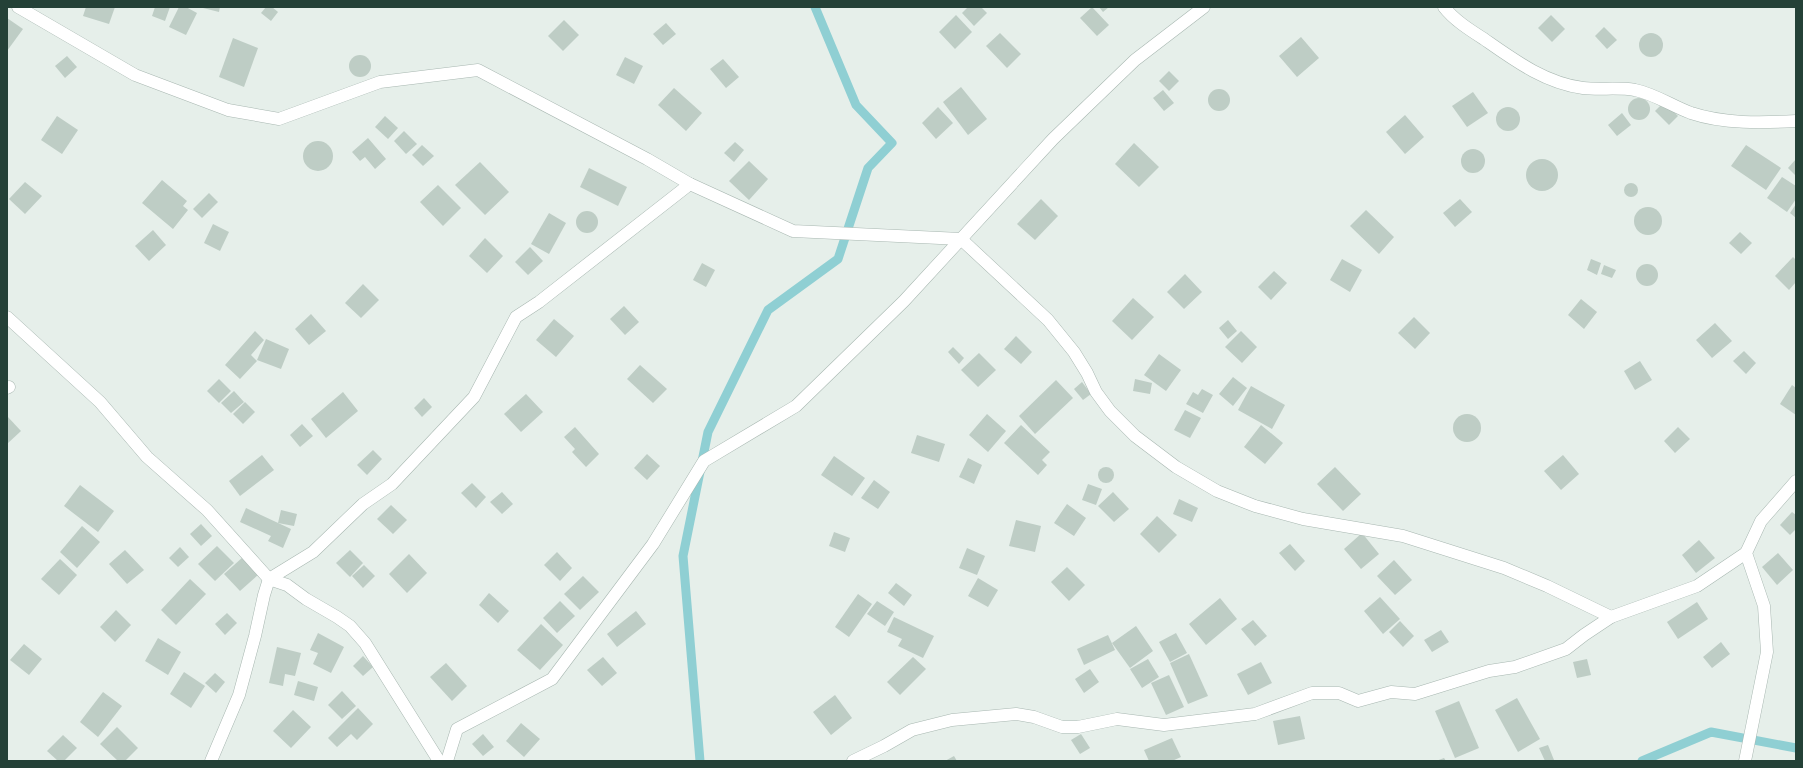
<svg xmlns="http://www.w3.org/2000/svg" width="1803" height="768" viewBox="0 0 1803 768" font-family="Quicksand,sans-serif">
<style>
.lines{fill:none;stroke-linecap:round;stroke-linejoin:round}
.stream{stroke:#8fcfd3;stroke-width:9}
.building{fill:#becdc5}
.street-casing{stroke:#a8b7b1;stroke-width:13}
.street{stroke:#fff;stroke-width:12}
</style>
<rect width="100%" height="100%" fill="#e6efea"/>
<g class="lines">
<!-- stream -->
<g class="stream">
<polyline points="700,761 683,556 708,432 768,310 838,259 868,168 892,143 856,105 815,7"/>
<polyline points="1642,761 1711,732 1796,748"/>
</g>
</g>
<!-- building -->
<g class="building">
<polygon points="86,7 115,7 109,24 83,16"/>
<polygon points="155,7 170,7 165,21 152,16"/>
<polygon points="179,7 186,7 197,13 186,35 169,27"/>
<polygon points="199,7 220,7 219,12"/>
<polygon points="266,7 272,7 278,12 271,21 261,13"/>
<polygon points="968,7 981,7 987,13 974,26 962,13"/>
<polygon points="1092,7 1109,25 1097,36 1080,18"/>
<polygon points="1099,7 1109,7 1103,12"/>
<polygon points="956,15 972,32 955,49 939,32"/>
<polygon points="1551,15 1565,29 1552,42 1538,28"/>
<polygon points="7,18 23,29 7,51"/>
<polygon points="564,20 579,35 563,51 548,36"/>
<polygon points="666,23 676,34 663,45 653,34"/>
<polygon points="1604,27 1617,40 1607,49 1595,36"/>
<polygon points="1000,33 1021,54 1007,68 986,46"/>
<circle cx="1651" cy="45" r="12"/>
<polygon points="1301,37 1319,58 1297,77 1279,56"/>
<polygon points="233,38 258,48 244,87 219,77"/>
<circle cx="360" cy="66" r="11"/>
<polygon points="67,56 77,67 65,78 55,66"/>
<polygon points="625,57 643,66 634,84 616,75"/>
<polygon points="723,59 739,77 726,88 710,69"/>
<polygon points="1169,71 1179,81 1169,91 1159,81"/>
<polygon points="961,87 987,119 968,135 943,102"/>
<polygon points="674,88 702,113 686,131 658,105"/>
<circle cx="1219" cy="100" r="11"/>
<polygon points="1163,90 1174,103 1164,111 1153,98"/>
<polygon points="1473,92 1488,113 1467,127 1452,106"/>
<circle cx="1639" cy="109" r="11"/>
<polygon points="1664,102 1678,116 1669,125 1655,111"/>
<circle cx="1508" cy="119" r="12"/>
<polygon points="938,107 953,123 936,139 922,123"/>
<polygon points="1622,113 1631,125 1617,136 1608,125"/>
<polygon points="1405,115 1424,137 1405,154 1386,132"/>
<polygon points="57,116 78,130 62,154 41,140"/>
<polygon points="385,116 398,128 388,139 375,127"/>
<polygon points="404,131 417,144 406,154 394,141"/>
<polygon points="368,138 386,159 375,169 365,157 360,161 352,152"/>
<circle cx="318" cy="156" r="15"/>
<polygon points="735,142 744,150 734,162 724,153"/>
<polygon points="1134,143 1159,167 1139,187 1115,164"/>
<polygon points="422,145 434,156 423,166 412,155"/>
<polygon points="1746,145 1781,168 1766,190 1731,166"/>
<circle cx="1473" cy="161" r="12"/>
<polygon points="1796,159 1796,176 1788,168"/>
<circle cx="1542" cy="175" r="16"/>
<polygon points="749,161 768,179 749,200 729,181"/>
<polygon points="480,162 509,192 485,215 455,185"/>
<polygon points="589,168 627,187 618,206 580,187"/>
<polygon points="1782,177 1796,186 1796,199 1787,212 1767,198"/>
<polygon points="162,180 187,201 183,206 188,210 173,229 142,203"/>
<polygon points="25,182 42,196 25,214 9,199"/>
<circle cx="1631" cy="190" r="7"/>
<polygon points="438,185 461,208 443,226 420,202"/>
<polygon points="209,193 218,202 202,218 193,209"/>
<polygon points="1041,199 1058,216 1035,240 1017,224"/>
<polygon points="1460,199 1472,212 1455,227 1443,213"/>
<polygon points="1796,204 1796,218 1790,213"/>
<circle cx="1648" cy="221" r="14"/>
<polygon points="1366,210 1394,237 1379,254 1350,226"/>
<circle cx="587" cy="222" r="11"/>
<polygon points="549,213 566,223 549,254 531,244"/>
<polygon points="213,224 229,232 220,251 204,243"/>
<polygon points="153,230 166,245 149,261 135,246"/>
<polygon points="1740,232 1752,243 1741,254 1729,243"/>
<polygon points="485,238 503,256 487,273 469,256"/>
<polygon points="530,247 543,261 528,275 515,262"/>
<polygon points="1793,257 1796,260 1796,282 1789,290 1775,276"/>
<polygon points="1342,259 1362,270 1350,292 1330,280"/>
<polygon points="1591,259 1601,263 1597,275 1587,270"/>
<polygon points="702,263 715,270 706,287 693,280"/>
<circle cx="1647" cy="275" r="11"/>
<polygon points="1604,265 1616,270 1612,278 1601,274"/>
<polygon points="1274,271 1287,283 1271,300 1258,287"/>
<polygon points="1185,274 1202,292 1184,309 1167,292"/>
<polygon points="363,284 379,300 361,318 345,303"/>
<polygon points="1133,298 1154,317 1132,340 1112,321"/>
<polygon points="1581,299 1597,312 1584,329 1568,315"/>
<polygon points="624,306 639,322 625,335 610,319"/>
<polygon points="311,314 326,331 309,345 295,329"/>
<polygon points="1414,317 1430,333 1415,349 1398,333"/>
<polygon points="554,319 574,336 556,357 536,340"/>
<polygon points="1228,320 1237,331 1228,339 1219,328"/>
<polygon points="1715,323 1732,341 1712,358 1696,340"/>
<polygon points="255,331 264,340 251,355 257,361 240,379 225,365"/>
<polygon points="1241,331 1257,347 1242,363 1225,347"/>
<polygon points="1016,336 1032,352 1021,364 1004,349"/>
<polygon points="266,339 289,349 281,369 257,360"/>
<polygon points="953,347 964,358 959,364 948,352"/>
<polygon points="1744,351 1756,363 1746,374 1733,361"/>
<polygon points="979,353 996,370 978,387 961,370"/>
<polygon points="1159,354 1181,370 1166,391 1144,375"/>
<polygon points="1640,361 1652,380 1635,390 1624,371"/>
<polygon points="640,365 667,389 653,403 627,379"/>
<polygon points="1233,377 1247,388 1233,406 1219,394"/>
<polygon points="219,379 231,391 219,403 207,391"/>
<polygon points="1135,379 1152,383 1150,394 1133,391"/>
<polygon points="1056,380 1073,398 1035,434 1019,416"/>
<polygon points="1082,382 1091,394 1083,400 1074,389"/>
<polygon points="1792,385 1796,388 1796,415 1780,404"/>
<polygon points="1251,386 1285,405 1272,429 1238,410"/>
<polygon points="1202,389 1213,395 1203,413 1186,404 1193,392 1198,395"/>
<polygon points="234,391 244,402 231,413 221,403"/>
<polygon points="343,392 358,411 326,438 311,419"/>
<polygon points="526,394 543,412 521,432 504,414"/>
<polygon points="424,398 432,407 422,417 414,408"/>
<polygon points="245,402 255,412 243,424 233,414"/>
<polygon points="1185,410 1201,418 1190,438 1174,430"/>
<polygon points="987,414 1006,431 988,452 969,435"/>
<circle cx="1467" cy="428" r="14"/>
<polygon points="7,416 21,431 7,444"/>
<polygon points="302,424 313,436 300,447 290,435"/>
<polygon points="1021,425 1050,452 1042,460 1047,465 1038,475 1004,443"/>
<polygon points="1261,425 1283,443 1265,464 1244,447"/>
<polygon points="575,427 599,454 586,467 572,452 575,449 564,437"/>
<polygon points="1678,427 1690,439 1675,453 1664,441"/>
<polygon points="917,435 945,444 939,462 911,453"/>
<polygon points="373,450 382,459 367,475 357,465"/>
<polygon points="647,454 660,466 647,480 634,468"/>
<polygon points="262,455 274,470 240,496 229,481"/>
<polygon points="1563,455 1579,474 1561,490 1544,471"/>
<polygon points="834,456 865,478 852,496 821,475"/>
<polygon points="968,458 982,465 974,484 959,477"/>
<polygon points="1335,467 1361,494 1343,511 1317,484"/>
<circle cx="1106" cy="475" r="8"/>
<polygon points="874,480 890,492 878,509 861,498"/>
<polygon points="472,483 486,497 476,508 461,493"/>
<polygon points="1088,484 1102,489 1096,505 1082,500"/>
<polygon points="80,485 114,511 98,532 64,506"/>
<polygon points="502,492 513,504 502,514 490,502"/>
<polygon points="1113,492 1129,509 1114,522 1098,506"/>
<polygon points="1179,499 1198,508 1192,522 1173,514"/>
<polygon points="1067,504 1086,518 1074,536 1054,523"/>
<polygon points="391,505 407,520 393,534 377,519"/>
<polygon points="246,508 291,529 283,548 268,541 271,536 240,522"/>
<polygon points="281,510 297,514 294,526 278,523"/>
<polygon points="1792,512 1796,515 1796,529 1790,535 1780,525"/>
<polygon points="1157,516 1177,535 1159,553 1140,534"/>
<polygon points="1016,520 1041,526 1035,552 1009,546"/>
<polygon points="201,524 212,536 201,546 190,534"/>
<polygon points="82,526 100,542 77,568 60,552"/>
<polygon points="834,532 850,538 845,552 829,546"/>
<polygon points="1362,533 1379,554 1361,569 1344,549"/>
<polygon points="1699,540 1715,558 1696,573 1682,555"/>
<polygon points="1290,544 1305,561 1295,571 1279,553"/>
<polygon points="217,546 234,563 215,581 198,564"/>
<polygon points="180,547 189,557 178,567 169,558"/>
<polygon points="967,548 985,556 977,575 959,568"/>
<polygon points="125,550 144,570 127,584 109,564"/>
<polygon points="350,550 363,563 350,577 336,563"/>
<polygon points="557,552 572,568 560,581 544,565"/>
<polygon points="1778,553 1793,570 1777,585 1762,567"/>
<polygon points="409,554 427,573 407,593 389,574"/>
<polygon points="243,557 259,574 240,591 224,574"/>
<polygon points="60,559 77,575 59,595 41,579"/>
<polygon points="1394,560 1412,580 1395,595 1377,576"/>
<polygon points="364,565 375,576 363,588 352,576"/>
<polygon points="1067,567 1085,585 1069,601 1051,582"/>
<polygon points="583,576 599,592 580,610 564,594"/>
<polygon points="978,578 998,590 988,607 968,596"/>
<polygon points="190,579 206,594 176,625 161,610"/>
<polygon points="896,583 912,595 904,606 888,593"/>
<polygon points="489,593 509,611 498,623 479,605"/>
<polygon points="858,594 872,604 849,637 835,627"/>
<polygon points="1380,597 1400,619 1383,634 1364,611"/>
<polygon points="1220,598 1237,619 1206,645 1189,624"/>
<polygon points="560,601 575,616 557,633 543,618"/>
<polygon points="877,601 894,612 885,626 867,614"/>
<polygon points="1697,602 1708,619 1678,639 1667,622"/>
<polygon points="116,610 131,625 115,642 100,627"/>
<polygon points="636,611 646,624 617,647 607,634"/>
<polygon points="227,613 237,623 225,635 215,624"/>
<polygon points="894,617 934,636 923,658 898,646 902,639 887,632"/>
<polygon points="1253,620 1267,636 1255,646 1241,629"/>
<polygon points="1400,621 1414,636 1403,647 1389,632"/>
<polygon points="541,624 563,645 540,670 517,650"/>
<polygon points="1136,626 1153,651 1130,668 1112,643"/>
<polygon points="1441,630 1449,642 1432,652 1424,640"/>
<polygon points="318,633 344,647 331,673 313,664 318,653 310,650"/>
<polygon points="1176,633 1187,653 1170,662 1159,642"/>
<polygon points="1108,635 1115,650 1084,665 1077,649"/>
<polygon points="158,638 181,652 168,675 145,661"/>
<polygon points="1721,642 1730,654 1712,668 1703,657"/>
<polygon points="24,644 42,659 29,675 10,660"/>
<polygon points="277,647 301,653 295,676 285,674 283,686 269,683"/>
<polygon points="1189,654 1208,696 1188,704 1170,663"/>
<polygon points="363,656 373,667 363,676 353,666"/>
<polygon points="603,657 617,673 602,686 587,670"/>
<polygon points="913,657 926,669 900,695 887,682"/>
<polygon points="1148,659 1159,677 1142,688 1130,669"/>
<polygon points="1587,659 1591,675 1577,678 1573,662"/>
<polygon points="1261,662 1272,683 1248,695 1237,674"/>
<polygon points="446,663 467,686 452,701 430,677"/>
<polygon points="1090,669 1099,682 1084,693 1075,679"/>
<polygon points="184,672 205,686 191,708 170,694"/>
<polygon points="215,673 225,682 216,693 205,683"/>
<polygon points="1169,675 1184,707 1166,715 1151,683"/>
<polygon points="298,681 318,687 314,701 294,695"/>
<polygon points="342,691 356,706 342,719 328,705"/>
<polygon points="103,692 122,706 98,737 80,722"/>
<polygon points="835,695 852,718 831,735 813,712"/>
<polygon points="1517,698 1540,739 1518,752 1495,710"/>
<polygon points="1459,701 1479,748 1455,758 1435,711"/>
<polygon points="358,708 373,724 357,740 351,734 337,747 328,738"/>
<polygon points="293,710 311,727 291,748 273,731"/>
<polygon points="1300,716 1305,739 1278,745 1273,721"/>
<polygon points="521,723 540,739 524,757 506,741"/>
<polygon points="117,727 138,748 125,761 118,761 100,744"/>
<polygon points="483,734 494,747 483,756 472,744"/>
<polygon points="1081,734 1090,748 1080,754 1071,740"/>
<polygon points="63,735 77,748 64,761 58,761 47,751"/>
<polygon points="1172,738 1181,757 1172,761 1149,761 1144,750"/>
<polygon points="1548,745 1554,760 1552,761 1545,761 1539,748"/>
<polygon points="954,756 957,761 945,761"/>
<polygon points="1444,758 1446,761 1436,761"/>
</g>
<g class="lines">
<!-- street casing -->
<g class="street-casing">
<g id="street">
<polyline points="18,7 135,75 228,110 279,119 380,82 478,70 647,159 690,184 793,231 961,239 1048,320 1074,352 1087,373 1096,392 1110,411 1135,436 1176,467 1217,491 1255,506 1303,519 1403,536 1504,568 1547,586 1611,617"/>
<path d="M 1444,7 C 1454,20 1470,30 1484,39 C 1514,60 1545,83 1583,88 C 1600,90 1618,87 1635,90 C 1655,94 1672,106 1691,113 C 1724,124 1762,123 1796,121"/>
<polyline points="7,317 100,402 147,457 207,510 269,579 287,585 306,599 337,617 350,626 365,643 439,761"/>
<polyline points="7,388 9,387"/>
<polyline points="211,761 239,695 255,636 264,595 269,579 313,552 363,504 392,484 474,397 516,317 539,302 690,184"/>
<polyline points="447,761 457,729 552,679 653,544 704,461 796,406 904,301 1053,139 1135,60 1204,7"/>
<polyline points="853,761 884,746 912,730 952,720 1016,714 1034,717 1062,727 1078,727 1117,719 1164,725 1255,714 1312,693 1339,693 1358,701 1391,692 1415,694 1489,671 1515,667 1566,649 1584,635 1611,617 1697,586 1746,553"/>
<polyline points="1745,761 1767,652 1764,606 1746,553 1761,521 1796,481"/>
</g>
</g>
<!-- street -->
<use href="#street" class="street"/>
</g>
<!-- border -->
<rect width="1803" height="768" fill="none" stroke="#244137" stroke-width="16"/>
</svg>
